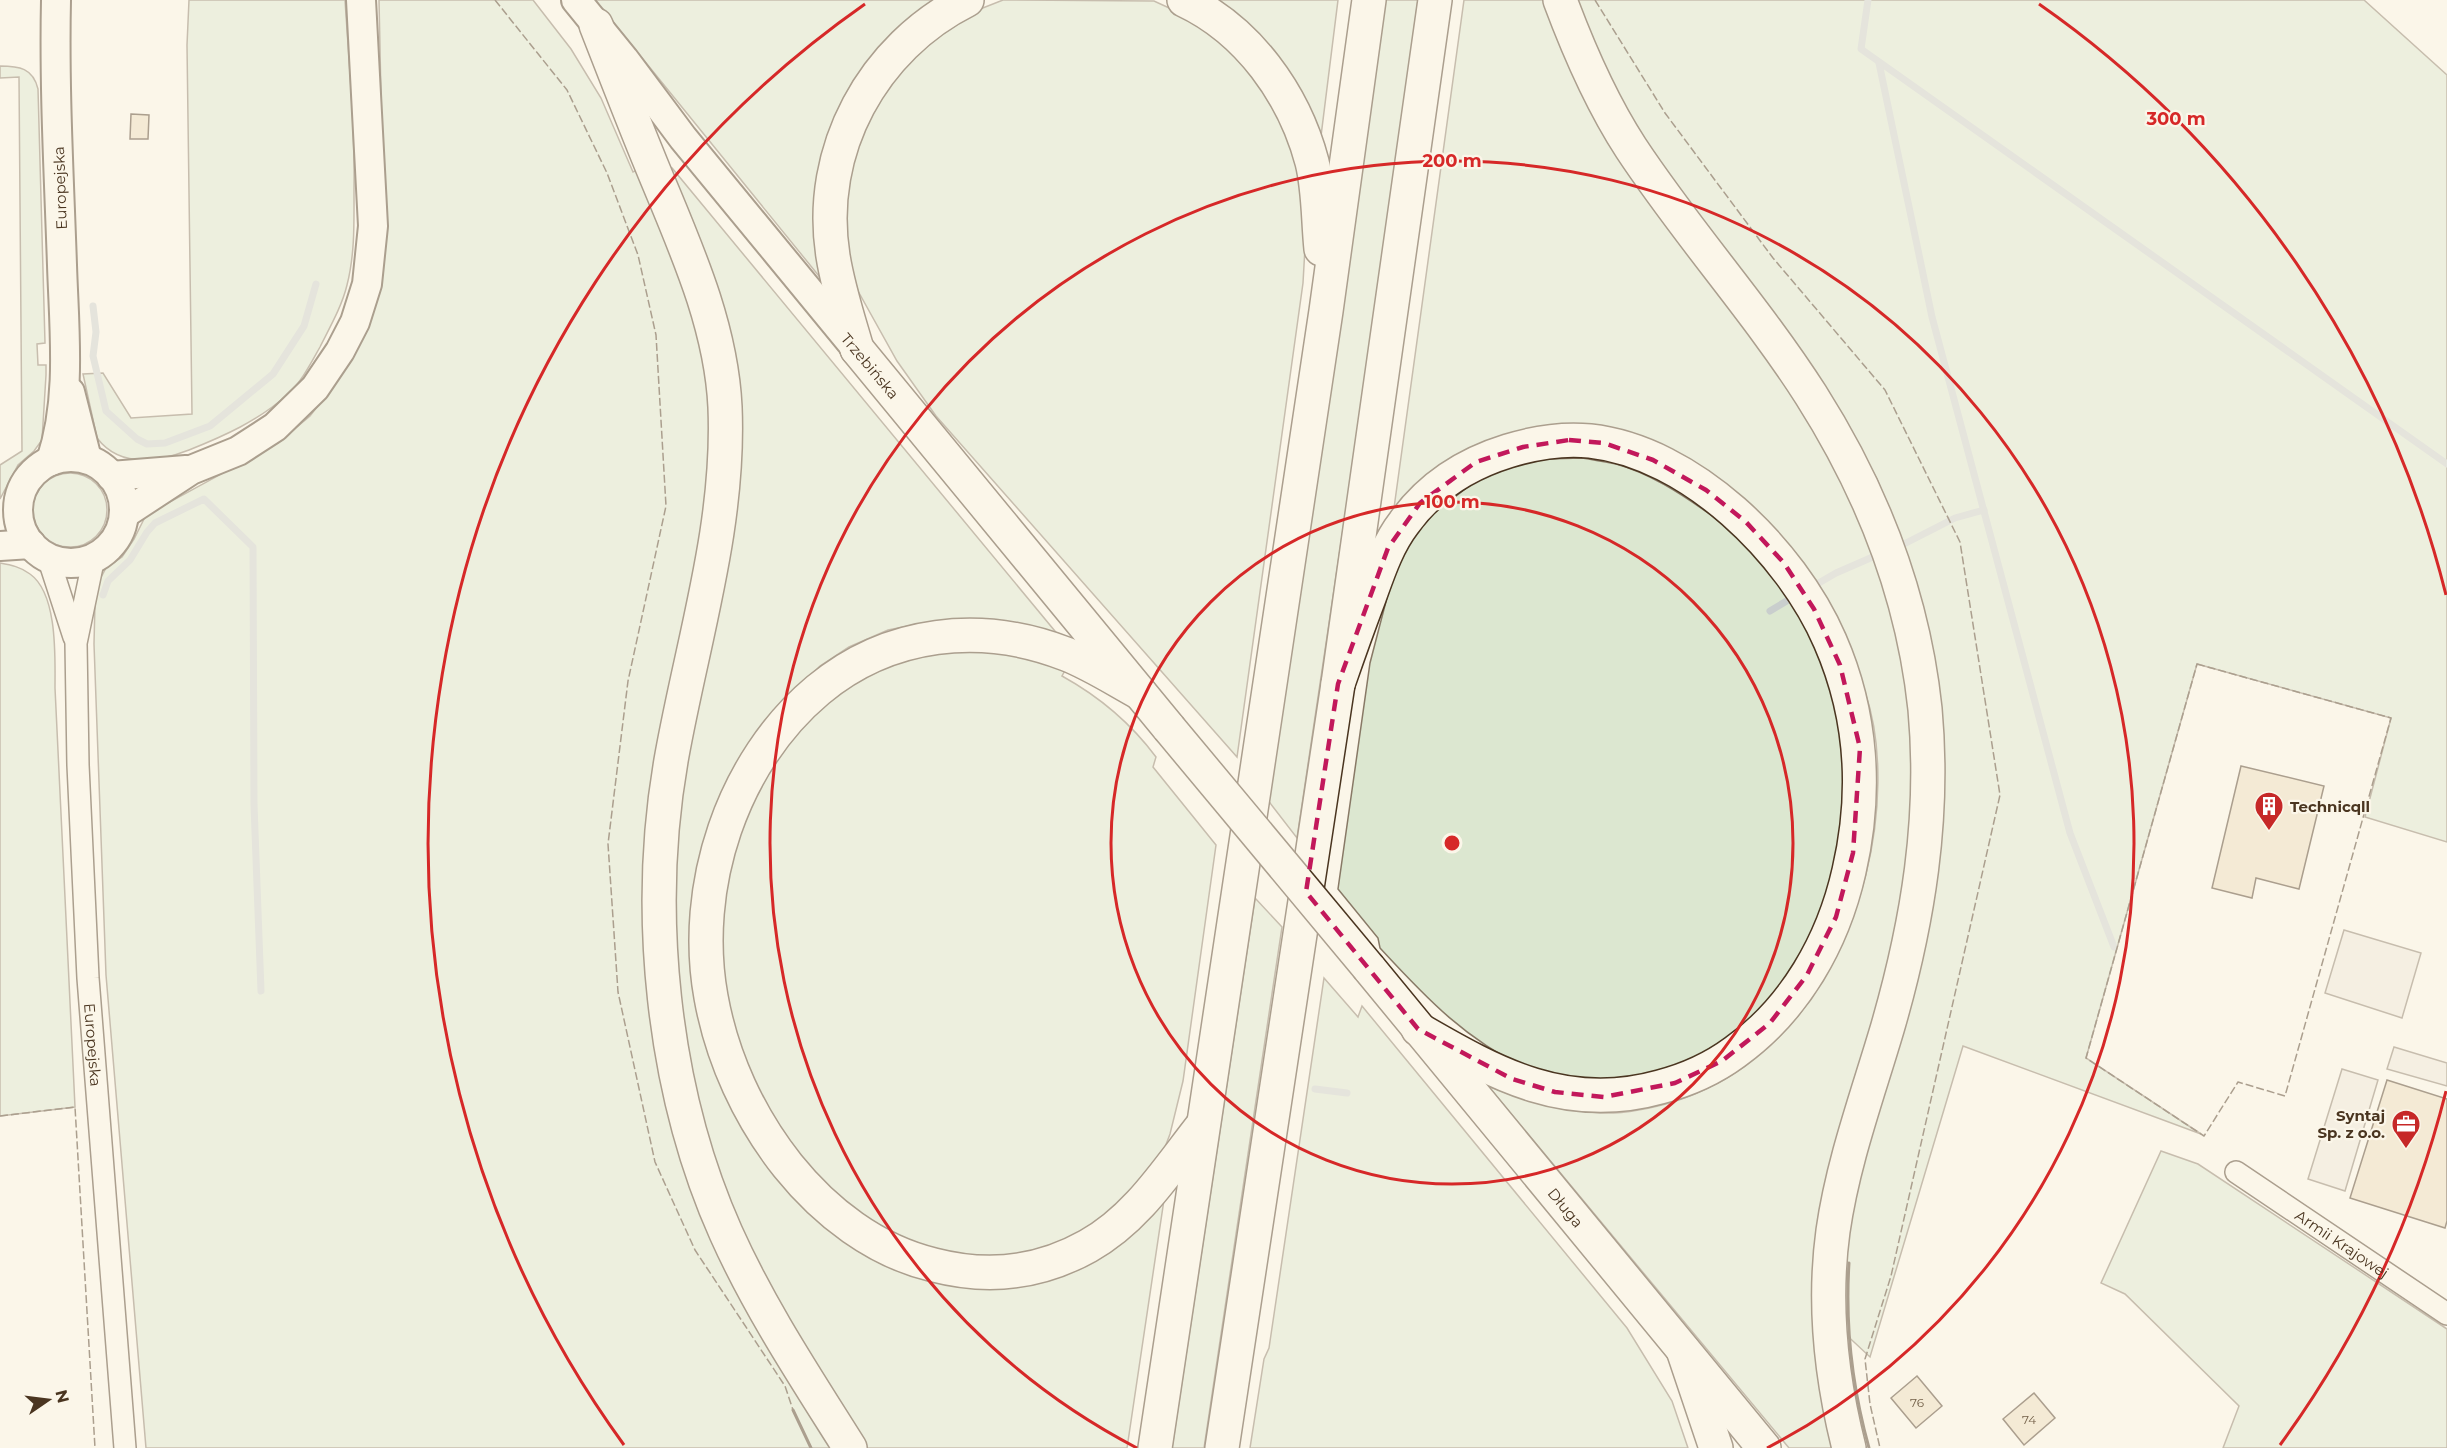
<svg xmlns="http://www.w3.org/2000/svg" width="2447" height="1448" viewBox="0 0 2447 1448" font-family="Montserrat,sans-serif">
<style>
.green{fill:#dce7d0;stroke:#887966;stroke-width:1.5}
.parking{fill:#ede7d9;stroke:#887966;stroke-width:1.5}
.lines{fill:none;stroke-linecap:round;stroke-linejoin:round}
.stream{stroke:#c9cecd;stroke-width:7}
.building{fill:#ecdcbc;stroke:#4a3520;stroke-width:1.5}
.minor-casing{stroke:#4a3520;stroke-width:24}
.secondary-casing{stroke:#4a3520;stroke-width:32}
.primary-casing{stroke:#4a3520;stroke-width:36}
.motorway-casing{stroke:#4a3520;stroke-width:36}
.minor{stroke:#fbf6e9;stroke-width:21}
.secondary{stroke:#fbf6e9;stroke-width:28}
.primary{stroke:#fbf6e9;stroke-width:33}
.motorway{stroke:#fbf6e9;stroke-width:33}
.primary-bridge-casing{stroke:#4a3520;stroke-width:36;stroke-linecap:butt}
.primary-bridge{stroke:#fbf6e9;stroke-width:33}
.fence{stroke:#4a3520;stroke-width:1.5;stroke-dasharray:8 3;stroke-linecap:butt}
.wall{stroke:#4a3520;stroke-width:3}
.marked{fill:none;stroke:#c2185b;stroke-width:4.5;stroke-dasharray:12 8;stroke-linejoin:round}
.ring{fill:none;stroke:#d62828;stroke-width:3}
.labels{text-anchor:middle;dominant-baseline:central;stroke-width:4.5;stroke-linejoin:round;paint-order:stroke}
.number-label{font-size:12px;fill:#725f47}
.street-label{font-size:15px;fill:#4a3520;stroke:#fbf6e9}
.poi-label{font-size:15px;font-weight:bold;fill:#4a3520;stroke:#fbf6e9;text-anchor:start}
.centre{fill:#d62828;stroke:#fbf6e9;stroke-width:3}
.ring-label{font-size:18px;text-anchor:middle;font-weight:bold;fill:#d62828;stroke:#fbf6e9;stroke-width:4.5;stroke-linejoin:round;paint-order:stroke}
</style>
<rect width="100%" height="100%" fill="#fbf6e9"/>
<!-- green -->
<g class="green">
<path d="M 189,0 L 345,0 C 349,63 355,127 354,190 C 354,222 355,254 347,285 C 342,306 330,327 320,347 C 311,363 301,383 287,395 C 258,421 224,436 189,450 C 158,462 120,468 97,438 L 83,374 L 103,373 L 131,418 L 192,414 L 187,45 Z"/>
<polygon points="379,0 533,0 571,49 601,98 633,172 639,169 708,355 713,480 670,702 658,1051 832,1448 146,1448 106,975 94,644 95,603 98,583 106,568 122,557 134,539 146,515 278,443 310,416 337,381 360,339 384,244"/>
<polygon points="595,0 944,0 879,52 823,281"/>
<polygon points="1003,0 1154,1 1191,18 1250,69 1294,146 1307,212 1303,283 1237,757 936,416 897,361 858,291 850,265 845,229 845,178 857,134 899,66 960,17"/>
<polygon points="1210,0 1338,0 1320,144"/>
<polygon points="1381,0 1418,0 1373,328 1297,838 1267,799"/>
<path d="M 1464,0 L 1547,0 L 1782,374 L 1869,530 L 1905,659 L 1916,765 L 1902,917 L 1831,1170 L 1834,1448 L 1789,1448 L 1488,1086 C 1524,1100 1562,1111 1600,1113 C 1626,1114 1653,1108 1676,1101 C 1780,1067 1840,976 1866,874 C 1880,818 1884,747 1865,692 C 1859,677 1833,648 1822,633 C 1782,579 1742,524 1702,469 L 1493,440 C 1449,456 1427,476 1394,508 Z"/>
<polygon points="1575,0 2364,0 2447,75 2447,842 2365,817 2391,718 2197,664 2086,1058 2201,1134 1963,1046 1870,1357 1840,1329 1847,1224 1927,925 1905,550 1877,479 1850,431 1673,187 1619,99"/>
<path d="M 0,66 C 19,66 33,68 38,89 L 45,343 L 37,344 L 38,365 L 46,365 L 46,375 L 42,440 L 34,451 L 18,465 L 0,499 L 0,465 L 22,451 L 19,77 L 0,78 Z"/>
<polygon points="664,165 672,168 1059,636 962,619 924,623 888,630 849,647 820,666 775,711 696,951 788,1183 975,1285 1165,1193 1127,1448 862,1448 814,1371 724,1195 679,1033 670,853 733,484"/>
<path d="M 1582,458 C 1594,460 1605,462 1616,464 C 1649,473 1680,493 1708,513 C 1859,623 1893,849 1774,995 C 1756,1017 1729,1042 1706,1057 C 1691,1066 1651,1076 1634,1078 C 1606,1081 1588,1080 1559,1076 C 1550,1075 1540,1075 1531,1071 C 1466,1040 1428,1000 1380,948 L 1378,938 L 1338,889 L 1370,663 L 1390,586 L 1409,542 L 1428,518 L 1478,479 L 1509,466 L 1547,459 Z"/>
<circle cx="70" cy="510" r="37"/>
<path d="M 0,563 C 11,565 21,567 30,574 C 58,594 55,658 55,688 L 75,1107 L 0,1116 Z"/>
<path d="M 930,650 L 1004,651 L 1067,667 L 1062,676 C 1100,697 1130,722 1156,757 L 1153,767 L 1216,845 L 1183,1081 L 1170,1134 L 1162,1155 L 1146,1178 L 1079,1238 L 999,1262 L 911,1246 L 847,1209 L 799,1162 L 749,1081 L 722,984 L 722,897 L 738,830 L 776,750 L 843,683 Z"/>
<polygon points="1255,898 1282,927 1204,1448 1172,1448"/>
<polygon points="1324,978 1358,1017 1362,1006 1627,1328 1672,1401 1688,1448 1250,1448 1264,1359 1269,1348"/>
<polygon points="2161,1151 2198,1164 2447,1329 2447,1448 2223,1448 2239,1406 2125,1294 2101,1283"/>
</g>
<!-- parking -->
<g class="parking">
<polygon points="2344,930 2421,953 2402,1018 2325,993"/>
<polygon points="2394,1047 2447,1063 2447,1086 2387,1069"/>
<polygon points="2342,1069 2378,1080 2345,1191 2308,1179"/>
</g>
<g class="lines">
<!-- stream -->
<g class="stream">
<polyline points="1868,0 1861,49 2447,464"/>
<polyline points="1879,63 1932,317 2070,833 2114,947"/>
<polyline points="93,306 96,332 93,356 106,411 137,439 147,444 165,443 210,426 273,374 304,326 316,284"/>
<polyline points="1904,544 1955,518 1984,510"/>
<polyline points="1817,584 1836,573 1875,556"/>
<polyline points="103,595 108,581 130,560 147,532 155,523 204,499 253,547 254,805 261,991"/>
<polyline points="1770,611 1790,599"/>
<polyline points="1315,1089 1347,1093"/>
</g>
</g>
<!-- building -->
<g class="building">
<polygon points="131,114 149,115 148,139 130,139"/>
<polygon points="2241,766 2324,786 2299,889 2256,878 2252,898 2212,888"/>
<polygon points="2387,1080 2447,1099 2447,1221 2445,1228 2350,1198"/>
<polygon points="1917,1376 1942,1406 1916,1428 1891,1398"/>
<polygon points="2034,1393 2055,1418 2024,1445 2003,1419"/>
</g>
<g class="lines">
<!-- minor casing -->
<g class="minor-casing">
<g id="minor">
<polyline points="48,557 74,637"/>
<path id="s1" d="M 94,557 L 76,643 L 78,765 L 88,978 L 125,1448"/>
<path id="s2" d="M 2236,1172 L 2447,1314"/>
</g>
</g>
<!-- secondary casing -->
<g class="secondary-casing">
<g id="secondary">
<polyline points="576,0 624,59 683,138 855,347"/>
<polyline points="70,392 87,459"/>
<circle cx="71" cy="510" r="53"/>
<path d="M 51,461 C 72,398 64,330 62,265 C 59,177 54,88 56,0"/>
<polyline points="111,476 186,470"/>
<polyline points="124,514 191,470 238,451 275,427 315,388 340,351 355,322 367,284 373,226 361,0"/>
<polyline points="0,546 31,544"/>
</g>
</g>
<!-- primary casing -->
<g class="primary-casing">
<g id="primary">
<polyline points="857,349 1169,728"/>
<path id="s3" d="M 1369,968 L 1764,1448"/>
</g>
</g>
<!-- motorway casing -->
<g class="motorway-casing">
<g id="motorway">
<path d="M 1184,0 C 1248,30 1294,94 1312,162 C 1319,190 1318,220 1321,249"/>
<path d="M 1560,0 C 1579,51 1601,102 1631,148 C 1687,233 1756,309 1811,395 C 1872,491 1913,595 1925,709 C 1935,818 1918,922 1888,1026 C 1868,1094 1843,1161 1833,1231 C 1823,1304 1831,1377 1849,1448"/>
<path d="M 596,25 C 614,71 632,118 651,164 C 683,242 721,322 725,407 C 730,526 693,639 672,755 C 644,909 662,1090 726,1233 C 760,1309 806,1378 850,1448"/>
<path d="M 857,349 C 848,318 838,288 833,256 C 816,150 873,47 967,0"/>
<path d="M 1338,684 C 1348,655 1358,627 1369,598 C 1378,573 1387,545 1404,523 C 1429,488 1466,464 1508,451 C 1534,443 1561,438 1590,441 C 1691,452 1791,551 1830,641 C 1862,714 1867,793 1849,871 C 1833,942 1795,1009 1735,1052 C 1712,1069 1687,1080 1660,1087 C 1567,1113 1497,1075 1418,1029"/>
<path d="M 1140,693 C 1116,680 1092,664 1066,654 C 981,621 889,631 818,690 C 732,762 691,887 711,997 C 722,1058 749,1117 788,1166 C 825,1212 875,1251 934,1265 C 988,1279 1040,1273 1088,1246 C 1137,1219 1168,1169 1202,1126"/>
<polyline points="1683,1350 1716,1448"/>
<polyline points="1155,1448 1326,311 1369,0"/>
<polyline points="1222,1448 1338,684 1435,0"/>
</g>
</g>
<!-- minor -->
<use href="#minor" class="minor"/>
<!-- secondary -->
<use href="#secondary" class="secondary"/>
<!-- primary -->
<use href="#primary" class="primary"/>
<!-- motorway -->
<use href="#motorway" class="motorway"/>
<!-- primary-bridge casing -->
<g class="primary-bridge-casing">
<polyline id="primary-bridge" points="1169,728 1369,968"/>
</g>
<!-- primary-bridge -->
<use href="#primary-bridge" class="primary-bridge"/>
<!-- fence -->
<g class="fence">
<polyline points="495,0 567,90 607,173 638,255 656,335 666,506 628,681 608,844 618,992 655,1162 695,1250 785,1386 793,1410"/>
<polyline points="1595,0 1665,113 1773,258 1885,390 1960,542 2000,795 1891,1276 1865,1359 1870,1404 1880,1448"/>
<polygon points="2197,664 2391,718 2285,1096 2238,1082 2204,1136 2086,1058"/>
<polyline points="0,1116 75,1107 95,1448"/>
</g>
<!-- wall -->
<g class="wall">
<path d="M 1849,1263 C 1845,1326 1852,1387 1869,1448"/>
<polyline points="793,1410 811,1448"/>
</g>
</g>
<!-- marked area -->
<path d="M0 0H2447V1448H0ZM 1569,440 L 1604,443 L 1653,460 L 1706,490 L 1746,522 L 1784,563 L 1814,609 L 1840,665 L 1860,748 L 1853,853 L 1836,917 L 1807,975 L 1770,1023 L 1722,1061 L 1675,1083 L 1604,1097 L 1555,1092 L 1512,1079 L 1418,1029 L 1306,892 L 1338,684 L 1388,548 L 1420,503 L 1476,462 L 1523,447 Z" fill="#fbf6e9" fill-opacity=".55" fill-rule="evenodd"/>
<path class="marked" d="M 1569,440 L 1604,443 L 1653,460 L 1706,490 L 1746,522 L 1784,563 L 1814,609 L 1840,665 L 1860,748 L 1853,853 L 1836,917 L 1807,975 L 1770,1023 L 1722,1061 L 1675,1083 L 1604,1097 L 1555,1092 L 1512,1079 L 1418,1029 L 1306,892 L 1338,684 L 1388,548 L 1420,503 L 1476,462 L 1523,447 Z"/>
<!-- distance rings -->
<g class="ring">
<circle cx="1452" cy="843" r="341"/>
<path d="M1137 1448A682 682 0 1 1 1767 1448"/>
<path d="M2446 1091A1024 1024 0 0 1 2280 1445M624 1445A1024 1024 0 0 1 865 4M2039 4A1024 1024 0 0 1 2446 595"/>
</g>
<!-- icons -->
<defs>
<g id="building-pin" transform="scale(1.5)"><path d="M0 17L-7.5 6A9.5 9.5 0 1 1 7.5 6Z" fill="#c62828" stroke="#fbf6e9"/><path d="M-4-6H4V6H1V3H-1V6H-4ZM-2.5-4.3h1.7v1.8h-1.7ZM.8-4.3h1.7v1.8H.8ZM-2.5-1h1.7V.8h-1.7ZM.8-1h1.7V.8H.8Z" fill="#fff"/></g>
<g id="office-pin" transform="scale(1.5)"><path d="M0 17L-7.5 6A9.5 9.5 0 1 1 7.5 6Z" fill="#c62828" stroke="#fbf6e9"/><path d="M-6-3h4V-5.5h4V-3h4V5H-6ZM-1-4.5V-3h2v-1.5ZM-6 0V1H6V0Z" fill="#fff"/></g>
</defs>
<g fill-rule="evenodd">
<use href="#building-pin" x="2269" y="806"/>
<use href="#office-pin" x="2406" y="1124"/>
</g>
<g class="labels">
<!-- number labels -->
<g class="number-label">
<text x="1917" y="1402">76</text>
<text x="2029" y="1419">74</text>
</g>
<!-- street labels -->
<g class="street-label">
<text transform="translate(60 188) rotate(-92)">Europejska</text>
<text transform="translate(870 366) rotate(50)">Trzebińska</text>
<text stroke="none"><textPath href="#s1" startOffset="490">Europejska</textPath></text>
<text stroke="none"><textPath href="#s3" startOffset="310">Długa</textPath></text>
<text stroke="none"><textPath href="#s2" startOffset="128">Armii Krajowej</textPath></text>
</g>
<!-- poi labels -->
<g class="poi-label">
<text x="2290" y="806">Technicqll</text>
<text x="2385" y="1115" text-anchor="end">Syntaj<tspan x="2385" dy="17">Sp. z o.o.</tspan></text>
</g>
</g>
<circle cx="1452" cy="843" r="9" class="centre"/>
<g class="ring-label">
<text x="2176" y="125">300 m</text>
<text x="1452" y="167">200 m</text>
<text x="1452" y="508">100 m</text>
</g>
<!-- north arrow -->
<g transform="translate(48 1400) rotate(76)" stroke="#fbf6e9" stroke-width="4.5" paint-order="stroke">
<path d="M0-4.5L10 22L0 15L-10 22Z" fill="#4a3520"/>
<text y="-9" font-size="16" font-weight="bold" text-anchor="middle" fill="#4a3520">N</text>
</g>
</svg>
